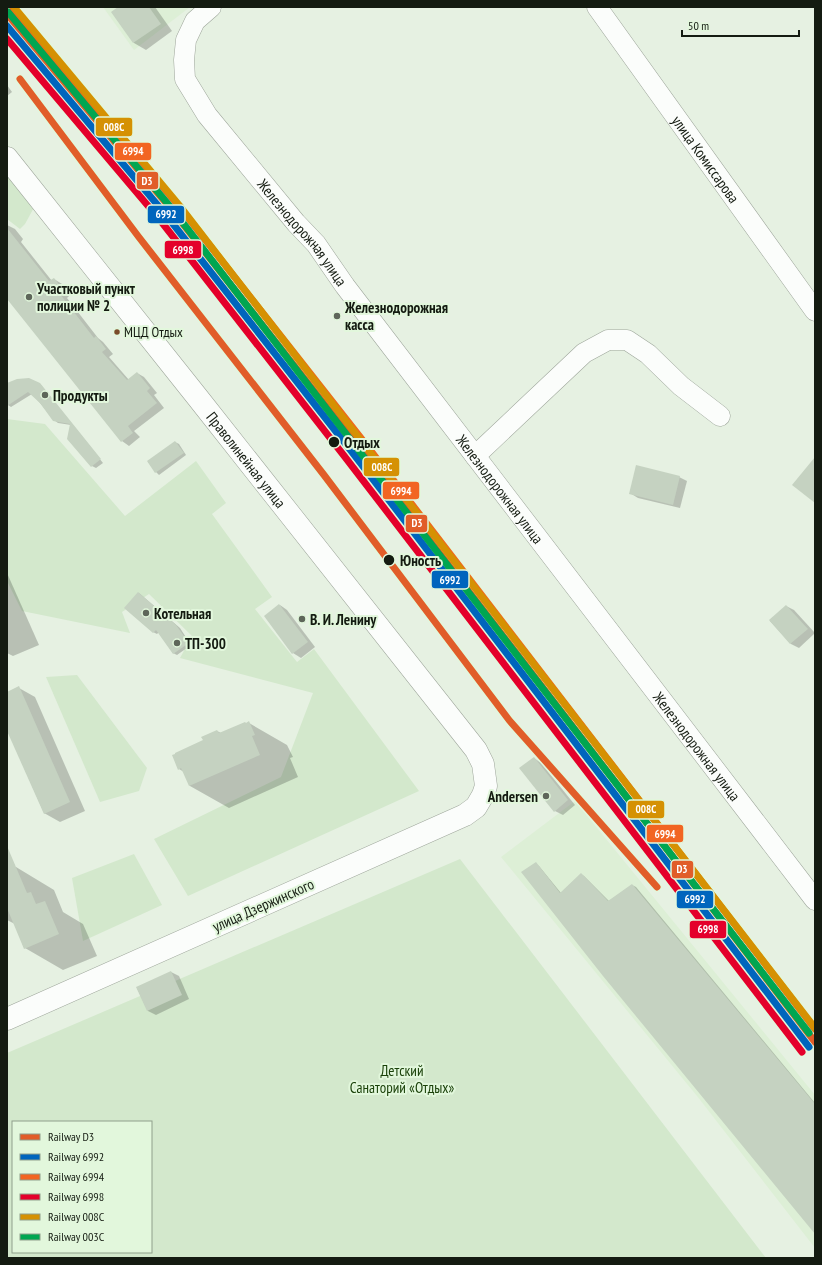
<svg xmlns="http://www.w3.org/2000/svg" width="822" height="1265" viewBox="0 0 822 1265" font-family="'PT Sans Narrow',sans-serif">
<style>
.built{fill:#ddefd6}
.green{fill:#d3e8cc;fill-rule:evenodd}
.shadow{fill:#0003}
.building{fill:#c5d2c1}
.lines{fill:none;stroke-linecap:round;stroke-linejoin:round}
.minor-casing{stroke:#9da59a;stroke-width:21}
.major-casing{stroke:#9da59a;stroke-width:23}
.minor{stroke:#fbfdfb;stroke-width:20}
.major{stroke:#fbfdfb;stroke-width:22}
.rail-1-casing{stroke:#e2f7dc;stroke-width:10}
.rail-2-casing{stroke:#e2f7dc;stroke-width:10}
.rail-3-casing{stroke:#e2f7dc;stroke-width:10}
.rail-4-casing{stroke:#e2f7dc;stroke-width:10}
.rail-5-casing{stroke:#e2f7dc;stroke-width:10}
.rail-6-casing{stroke:#e2f7dc;stroke-width:10}
.rail-1{stroke:#e15d29;stroke-width:7}
.rail-2{stroke:#0065bd;stroke-width:7}
.rail-3{stroke:#f26522;stroke-width:7}
.rail-4{stroke:#e4002b;stroke-width:7}
.rail-5{stroke:#d59103;stroke-width:7}
.rail-6{stroke:#00a651;stroke-width:7}
.poi-dot{fill:#5e665a;stroke:#e2f7dc;stroke-width:1.5}
.bus-dot{fill:#7a4b2a;stroke:#e2f7dc;stroke-width:1.5}
.stop-dot{fill:#141b11;stroke:#e2f7dc;stroke-width:1.5}
.labels{text-anchor:middle;dominant-baseline:central;stroke-width:4;stroke-linejoin:round;paint-order:stroke}
.bus-label{font-size:14px;fill:#141b11;stroke:#e2f7dc;text-anchor:start}
.street-label{font-size:15px;fill:#141b11;stroke:#e2f7dc}
.poi-label{font-size:15px;font-weight:bold;fill:#141b11;stroke:#e2f7dc;text-anchor:start}
.stop-label{font-size:15px;font-weight:bold;fill:#141b11;stroke:#e2f7dc;text-anchor:start}
.park-label{font-size:15px;fill:#1a4109;stroke:#e2f7dc}
.line-badge{stroke:#e2f7dc;stroke-width:1.5}
.badge-label{font-size:11px;text-anchor:middle;font-weight:bold;fill:#fff}
</style>
<rect width="100%" height="100%" fill="#e6f1e2"/>
<!-- built -->
<g class="built">
<polygon points="103,7 190,7 134,50"/>
<polygon points="575,801 815,1095 815,1248 697,1096 501,857"/>
</g>
<!-- green -->
<g class="green">
<polygon points="7,164 37,202 25,224 20,229 7,219"/>
<polygon points="7,419 45,424 125,516 196,461 226,503 212,514 272,597 255,609 297,662 314,649 419,791 188,896 154,839 281,777 313,693 180,658 192,636 149,594 122,612 130,633 22,611 7,581"/>
<polygon points="77,675 147,768 139,791 100,802 46,677"/>
<polygon points="134,854 162,905 83,941 72,878"/>
<path d="M 460,859 L 766,1258 L 7,1258 L 7,1053 ZM 13,1122 L 151,1122 L 151,1252 L 13,1252 Z"/>
</g>
<!-- shadow -->
<g class="shadow">
<polygon points="120,7 155,7 172,31 146,50 134,43 112,12"/>
<polygon points="7,85 12,92 7,96"/>
<polygon points="7,225 15,229 23,239 21,242 52,281 54,279 62,284 70,295 67,298 98,338 103,342 113,354 109,357 129,380 137,373 144,377 157,393 154,395 164,408 134,431 140,437 129,446 122,441 7,297"/>
<polygon points="7,384 40,384 103,463 96,468 92,466 71,425 58,423 54,420 40,403 32,394 11,407 8,405"/>
<polygon points="175,442 179,444 186,455 159,475 156,472 148,462"/>
<polygon points="679,477 687,481 680,508 638,498 630,493"/>
<polygon points="7,573 39,645 13,656 7,653"/>
<polygon points="139,593 180,628 191,645 177,655 173,653 159,632 157,634 153,632"/>
<polygon points="280,605 287,610 315,647 301,658 293,653"/>
<polygon points="786,606 794,610 815,633 799,648 791,644 770,621"/>
<polygon points="19,688 35,697 85,811 60,822 44,813 7,728 7,693"/>
<polygon points="249,723 287,745 293,757 290,758 298,777 229,808 190,786 184,772 179,769 204,740 217,731 221,733"/>
<polygon points="534,758 541,763 575,805 563,815 555,811"/>
<polygon points="536,864 539,866 561,893 581,874 584,876 609,901 632,885 636,887 815,1103 815,1233"/>
<polygon points="16,867 54,890 63,912 83,924 97,956 63,970 25,948 15,924 7,920 7,871"/>
<polygon points="171,972 179,976 189,999 156,1015 148,1011 137,988"/>
</g>
<!-- building -->
<g class="building">
<polygon points="118,7 149,7 161,24 133,43 111,12"/>
<polygon points="7,228 49,281 54,278 64,291 60,294 94,338 96,336 106,349 102,352 127,380 137,372 150,388 147,391 157,403 128,426 133,433 121,442 7,299"/>
<polygon points="29,378 40,383 101,459 91,467 67,439 70,424 53,421 40,403 28,392 7,406 7,383 17,379"/>
<polygon points="175,441 184,453 155,473 147,461"/>
<polygon points="815,457 815,503 792,485"/>
<polygon points="636,465 680,476 673,505 629,494"/>
<polygon points="138,592 176,625 189,643 173,654 156,630 153,633 124,608"/>
<polygon points="279,604 308,642 292,654 264,616"/>
<polygon points="786,605 808,629 790,644 769,620"/>
<polygon points="19,686 70,802 44,814 7,731 7,692"/>
<polygon points="249,721 255,735 252,736 260,755 189,786 181,768 178,770 172,755 175,754 175,753 203,740 201,737 217,730 219,733 245,722 246,723"/>
<polygon points="534,757 568,800 554,812 519,768"/>
<polygon points="7,846 27,893 31,892 36,904 45,901 59,934 24,949 7,908"/>
<polygon points="536,862 560,893 581,873 608,901 632,884 815,1104 815,1234 603,976 521,872"/>
<polygon points="171,971 182,995 147,1011 136,987"/>
</g>
<g class="lines">
<!-- minor casing -->
<g class="minor-casing">
<g id="minor">
<path id="s1" d="M 211,7 L 195,21 L 186,40 L 184,60 L 185,79 L 207,115 L 296,223 L 316,244 L 345,286 L 815,900"/>
<path id="s2" d="M 597,7 L 815,311"/>
<polyline points="475,456 584,353 608,340 627,340 648,354 681,386 720,416"/>
</g>
</g>
<!-- major casing -->
<g class="major-casing">
<g id="major">
<path id="s3" d="M 7,158 L 198,398 L 476,750 L 483,764 L 486,786 L 483,795 L 476,807 L 465,815 L 7,1019"/>
</g>
</g>
<!-- minor -->
<use href="#minor" class="minor"/>
<!-- major -->
<use href="#major" class="major"/>
<!-- rail-1 casing -->
<g class="rail-1-casing">
<g id="rail-1">
<polyline points="7,14 172,210 358,447 815,1042"/>
<polyline points="20,79 138,236 324,475 509,720 657,887"/>
</g>
</g>
<!-- rail-2 casing -->
<g class="rail-2-casing">
<polyline id="rail-2" points="7,26 166,215 352,452 809,1047"/>
</g>
<!-- rail-3 casing -->
<g class="rail-3-casing">
<polyline id="rail-3" points="13,9 178,205 364,442 815,1029"/>
</g>
<!-- rail-4 casing -->
<g class="rail-4-casing">
<polyline id="rail-4" points="7,39 160,220 345,457 802,1052"/>
</g>
<!-- rail-5 casing -->
<g class="rail-5-casing">
<polyline id="rail-5" points="14,7 179,205 815,1028"/>
</g>
<!-- rail-6 casing -->
<g class="rail-6-casing">
<polyline id="rail-6" points="8,12 173,210 809,1033"/>
</g>
<!-- rail-1 -->
<use href="#rail-1" class="rail-1"/>
<!-- rail-2 -->
<use href="#rail-2" class="rail-2"/>
<!-- rail-3 -->
<use href="#rail-3" class="rail-3"/>
<!-- rail-4 -->
<use href="#rail-4" class="rail-4"/>
<!-- rail-5 -->
<use href="#rail-5" class="rail-5"/>
<!-- rail-6 -->
<use href="#rail-6" class="rail-6"/>
</g>
<!-- markers -->
<g class="poi-dot">
<circle cx="29" cy="297" r="4"/>
<circle cx="337" cy="316" r="4"/>
<circle cx="45" cy="395" r="4"/>
<circle cx="146" cy="613" r="4"/>
<circle cx="302" cy="619" r="4"/>
<circle cx="177" cy="643" r="4"/>
<circle cx="546" cy="796" r="4"/>
</g>
<circle class="bus-dot" cx="117" cy="332" r="3.5"/>
<g class="stop-dot">
<circle cx="334" cy="442" r="6"/>
<circle cx="389" cy="560" r="6"/>
</g>
<g class="labels">
<!-- bus labels -->
<g class="bus-label">
<text x="124" y="332">МЦД Отдых</text>
</g>
<!-- street labels -->
<g class="street-label">
<text stroke="none"><textPath href="#s2" startOffset="187">улица Комиссарова</textPath></text>
<text stroke="none"><textPath href="#s1" startOffset="275">Железнодорожная улица</textPath></text>
<text stroke="none"><textPath href="#s3" startOffset="385">Праволинейная улица</textPath></text>
<text stroke="none"><textPath href="#s1" startOffset="599">Железнодорожная улица</textPath></text>
<text stroke="none"><textPath href="#s1" startOffset="923">Железнодорожная улица</textPath></text>
<text transform="translate(263 905) rotate(-24)">улица Дзержинского</text>
</g>
<!-- poi labels -->
<g class="poi-label">
<text x="37" y="288">Участковый пункт<tspan x="37" dy="17">полиции № 2</tspan></text>
<text x="345" y="307">Железнодорожная<tspan x="345" dy="17">касса</tspan></text>
<text x="53" y="395">Продукты</text>
<text x="154" y="613">Котельная</text>
<text x="310" y="619">В. И. Ленину</text>
<text x="185" y="643">ТП-300</text>
<text x="538" y="796" text-anchor="end">Andersen</text>
</g>
<!-- stop labels -->
<g class="stop-label">
<text x="344" y="442">Отдых</text>
<text x="400" y="560">Юность</text>
</g>
<!-- park labels -->
<g class="park-label">
<text x="402" y="1070">Детский<tspan x="402" dy="17">Санаторий «Отдых»</tspan></text>
</g>
</g>
<g class="line-badge">
<rect x="95" y="117" width="38" height="20" rx="4" fill="#d59103"/>
<rect x="114" y="142" width="38" height="19" rx="4" fill="#f26522"/>
<rect x="136" y="171" width="23" height="19" rx="4" fill="#e15d29"/>
<rect x="147" y="205" width="38" height="19" rx="4" fill="#0065bd"/>
<rect x="164" y="240" width="38" height="19" rx="4" fill="#e4002b"/>
<rect x="363" y="457" width="37" height="20" rx="4" fill="#d59103"/>
<rect x="382" y="481" width="38" height="19" rx="4" fill="#f26522"/>
<rect x="405" y="514" width="23" height="19" rx="4" fill="#e15d29"/>
<rect x="431" y="570" width="38" height="19" rx="4" fill="#0065bd"/>
<rect x="627" y="800" width="38" height="19" rx="4" fill="#d59103"/>
<rect x="646" y="824" width="38" height="19" rx="4" fill="#f26522"/>
<rect x="671" y="860" width="23" height="19" rx="4" fill="#e15d29"/>
<rect x="676" y="890" width="38" height="19" rx="4" fill="#0065bd"/>
<rect x="689" y="920" width="38" height="19" rx="4" fill="#e4002b"/>
</g>
<g class="badge-label">
<text x="114" y="131">008С</text>
<text x="133" y="155">6994</text>
<text x="147" y="185">D3</text>
<text x="166" y="218">6992</text>
<text x="183" y="254">6998</text>
<text x="382" y="471">008С</text>
<text x="401" y="495">6994</text>
<text x="417" y="527">D3</text>
<text x="450" y="584">6992</text>
<text x="646" y="813">008С</text>
<text x="665" y="838">6994</text>
<text x="682" y="873">D3</text>
<text x="695" y="903">6992</text>
<text x="708" y="933">6998</text>
</g>
<!-- border -->
<rect width="822" height="1265" fill="none" stroke="#141b11" stroke-width="16"/>
<!-- legend -->
<rect x="12" y="1121" width="140" height="132" fill="#e2f7dc" stroke="#909f8b"/>
<rect x="20" y="1134" width="20" height="6" fill="#e15d29" stroke="#909f8b"/>
<text x="48" y="1141" font-size="12" fill="#141b11">Railway D3</text>
<rect x="20" y="1154" width="20" height="6" fill="#0065bd" stroke="#909f8b"/>
<text x="48" y="1161" font-size="12" fill="#141b11">Railway 6992</text>
<rect x="20" y="1174" width="20" height="6" fill="#f26522" stroke="#909f8b"/>
<text x="48" y="1181" font-size="12" fill="#141b11">Railway 6994</text>
<rect x="20" y="1194" width="20" height="6" fill="#e4002b" stroke="#909f8b"/>
<text x="48" y="1201" font-size="12" fill="#141b11">Railway 6998</text>
<rect x="20" y="1214" width="20" height="6" fill="#d59103" stroke="#909f8b"/>
<text x="48" y="1221" font-size="12" fill="#141b11">Railway 008С</text>
<rect x="20" y="1234" width="20" height="6" fill="#00a651" stroke="#909f8b"/>
<text x="48" y="1241" font-size="12" fill="#141b11">Railway 003С</text>
<!-- scale -->
<path d="M682 30v6h117v-6" fill="none" stroke="#141b11" stroke-width="2"/>
<text x="688" y="30" font-size="12" fill="#141b11" stroke="#e2f7dc" stroke-width="3" paint-order="stroke">50 m</text>
</svg>
